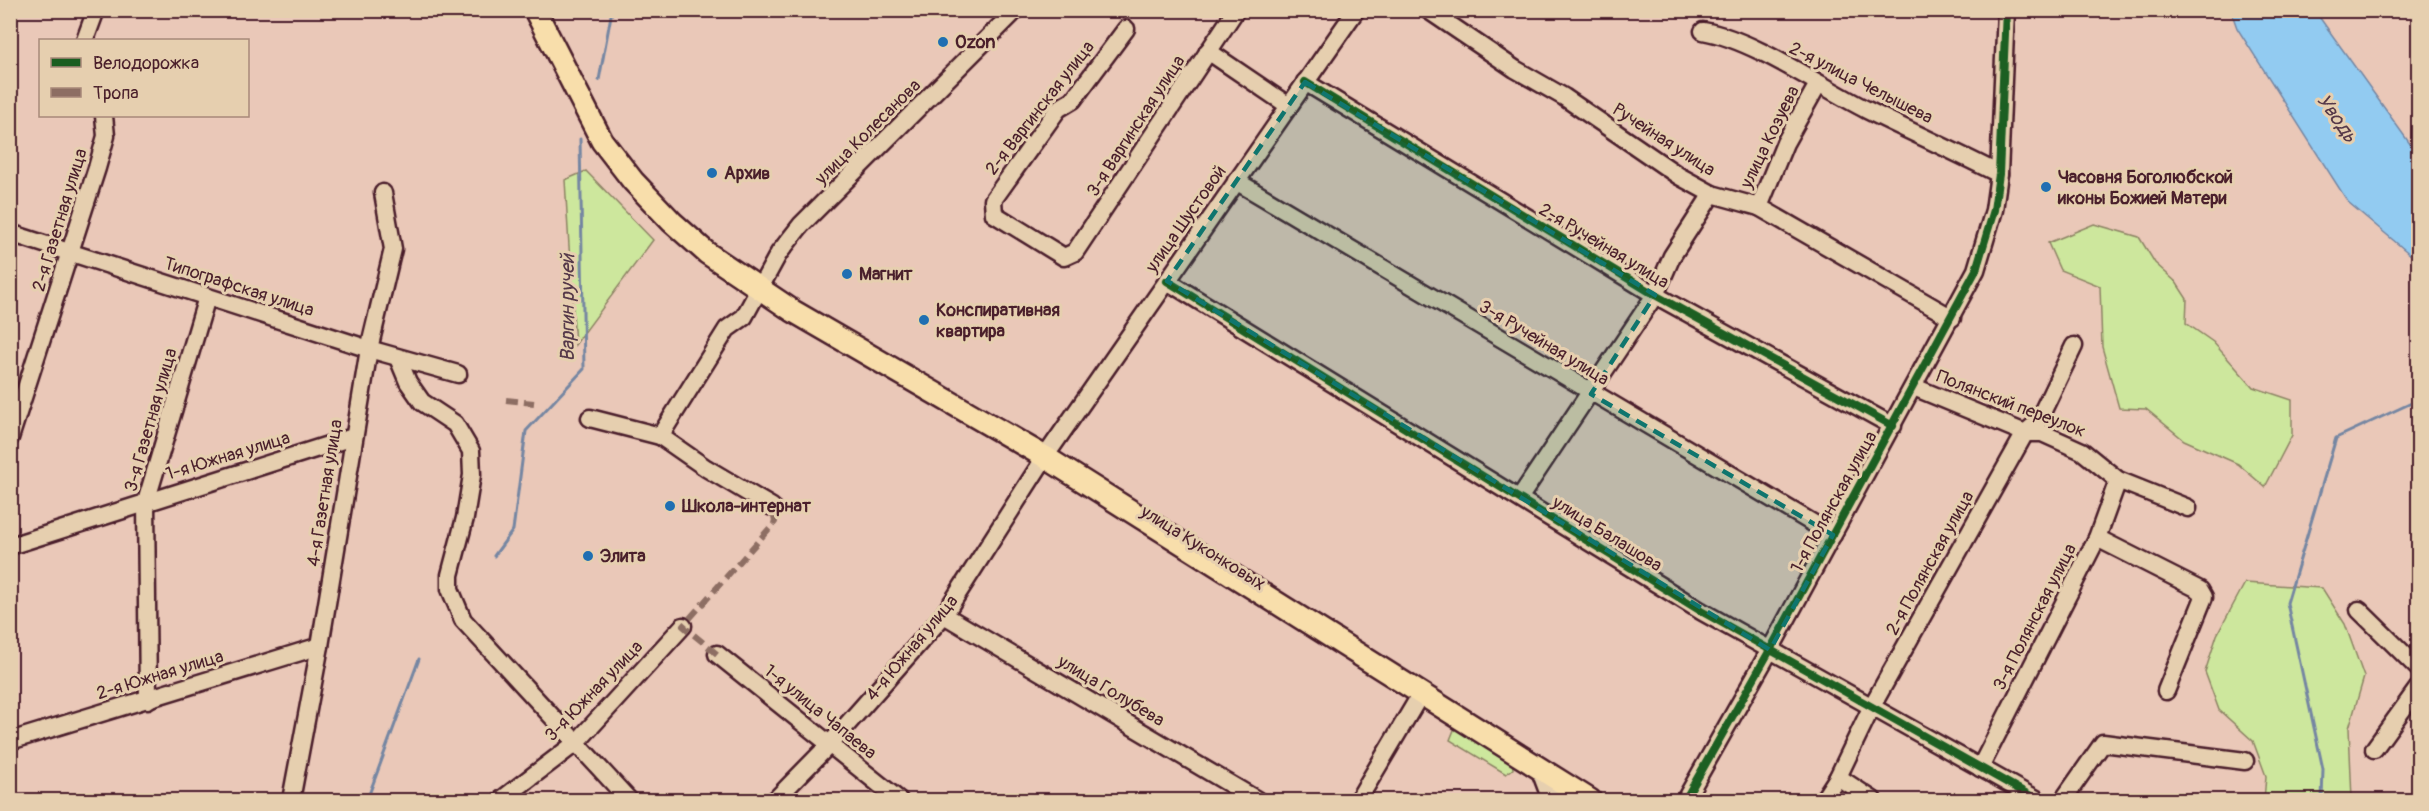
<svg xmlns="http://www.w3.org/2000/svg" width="2429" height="811" viewBox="0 0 2429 811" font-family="Pangolin,sans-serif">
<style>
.green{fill:#cde79d;stroke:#8c8364;stroke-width:1.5}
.water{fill:#92cbf1;stroke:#7586a2;stroke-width:1.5}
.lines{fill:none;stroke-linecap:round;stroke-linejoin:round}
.stream{stroke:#7586a2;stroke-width:3}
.minor-casing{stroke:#4a1f2b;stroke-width:21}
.major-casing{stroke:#4a1f2b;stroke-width:26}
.minor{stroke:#e6cfaf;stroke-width:16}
.major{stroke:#f8deab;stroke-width:21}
.quiet{stroke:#8d6e63;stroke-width:6;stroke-dasharray:12 6;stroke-linecap:butt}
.cycleway-casing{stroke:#e6cfaf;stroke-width:11}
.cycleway{stroke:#1b5e20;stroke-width:8}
.marked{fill:#0f766e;fill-opacity:0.2;stroke:#0f766e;stroke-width:4.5;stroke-dasharray:12 8;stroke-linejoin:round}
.poi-dot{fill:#1f6fb2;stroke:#e6cfaf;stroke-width:2}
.labels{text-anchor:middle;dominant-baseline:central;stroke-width:6;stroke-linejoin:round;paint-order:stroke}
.poi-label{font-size:18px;font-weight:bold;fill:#4a1f2b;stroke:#e6cfaf;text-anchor:start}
.street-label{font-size:18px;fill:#4a1f2b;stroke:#e6cfaf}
.water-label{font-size:20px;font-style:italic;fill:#553949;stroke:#e6cfaf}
</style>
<rect width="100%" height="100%" fill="#eac8b8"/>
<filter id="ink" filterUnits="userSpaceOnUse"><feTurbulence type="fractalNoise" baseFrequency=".0167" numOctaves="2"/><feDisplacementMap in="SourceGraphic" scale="12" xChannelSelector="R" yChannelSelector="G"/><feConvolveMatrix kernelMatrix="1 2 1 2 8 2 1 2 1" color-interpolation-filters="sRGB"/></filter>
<g filter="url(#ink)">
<!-- green -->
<g class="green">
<polygon points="586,171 653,240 575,345 565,180"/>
<polygon points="2094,224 2139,237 2155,263 2176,282 2187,299 2186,323 2213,342 2253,387 2292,400 2292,435 2265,487 2238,464 2184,440 2146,409 2119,408 2102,347 2100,286 2060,270 2048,243"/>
<polygon points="2245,583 2322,588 2345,624 2364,677 2349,728 2352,800 2264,800 2266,776 2253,741 2219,710 2205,672 2217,635"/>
<polygon points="1456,725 1512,759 1513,769 1506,774 1450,740"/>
</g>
<!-- water -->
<polygon class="water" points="2231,11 2315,11 2418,155 2418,261 2348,202 2237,28"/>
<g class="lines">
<!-- stream -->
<g class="stream">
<polyline points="599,80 612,10"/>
<polyline points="494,556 513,530 526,431 584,369 580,139"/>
<polyline points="367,800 419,659"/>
<polyline points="2322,800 2323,769 2287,603 2336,438 2418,400"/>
</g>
<!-- minor casing -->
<g class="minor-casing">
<g id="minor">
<polyline points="1428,10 1515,69 1564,97 1679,176 1712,194 1759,207 1952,318"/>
<polyline points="1126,29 1073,100 1058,109 993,200 994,214 1064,257 1075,252 1236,10"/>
<path d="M 1703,31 C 1755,40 1819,86 1867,110 C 1911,132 1956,152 1999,174"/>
<polyline points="85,40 96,10"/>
<polyline points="1208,51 1289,106"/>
<polyline points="1305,82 1655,295 1893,426"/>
<polyline points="1236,181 1833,535"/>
<polyline points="1759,207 1785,143 1818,84"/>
<polyline points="10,233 369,349 458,374"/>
<polyline points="1167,281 1701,611 2038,800"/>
<polyline points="398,358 408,382 422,402 455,424 471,451 472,475 465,518 450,575 450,589 463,620 629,800"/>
<polyline points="1914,387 2025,433 2042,433 2082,451 2118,480 2188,508"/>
<polyline points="590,418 660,436 706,468 772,507"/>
<polyline points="660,436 727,329 744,317 779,253 801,225 1016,10"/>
<polyline points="10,438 97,168 106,136 104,116"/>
<polyline points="1049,451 1356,10"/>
<polyline points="1520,497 1655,295 1672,256 1712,194"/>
<polyline points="2097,538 2200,590 2204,597 2166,691"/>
<polyline points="10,546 353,437"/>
<polyline points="2359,610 2418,668"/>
<polyline points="944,615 1257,800"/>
<polyline points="717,654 899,800"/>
<polyline points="148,700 146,502 207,297"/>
<polyline points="10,741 320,646"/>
<polyline points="2374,749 2418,688"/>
<polyline points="1539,768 1548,792 1562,800"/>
<polyline points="1980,768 2097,538 2118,480"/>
<polyline points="1838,777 1873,800"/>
<polyline points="291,800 320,646 369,349 393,249 383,193"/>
<polyline points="501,800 577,742 683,626"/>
<polyline points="775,800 828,746 944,615 1045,457"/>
<polyline points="1358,800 1422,692"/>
<polyline points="1685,800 1770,650 1976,270 1994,210 1999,174 2006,10"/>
<polyline points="1823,800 1838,777 1872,706 2025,433 2037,423 2074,346"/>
<polyline points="2063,800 2103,743 2245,761"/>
</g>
</g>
<!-- major casing -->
<g class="major-casing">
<polyline id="major" points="535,10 602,141 633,181 672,222 707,253 793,311 1045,457 1590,800"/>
</g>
<!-- minor -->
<use href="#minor" class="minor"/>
<!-- major -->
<use href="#major" class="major"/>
<!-- quiet -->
<g class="quiet">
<polyline points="506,400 534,403"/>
<polyline points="717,654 683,626 775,522 772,507"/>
</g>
<!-- cycleway casing -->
<g class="cycleway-casing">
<g id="cycleway">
<polyline points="1305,82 1655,295 1893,426"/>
<polyline points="1167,281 1701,611 2038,800"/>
<polyline points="1685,800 1770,650 1976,270 1994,210 1999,174 2006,10"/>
</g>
</g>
<!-- cycleway -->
<use href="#cycleway" class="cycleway"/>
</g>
</g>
<!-- marked area -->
<path class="marked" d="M 1305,82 L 1655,295 L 1591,394 L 1833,535 L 1770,650 L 1167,281 Z"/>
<!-- markers -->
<g class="poi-dot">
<circle cx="943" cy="42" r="6"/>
<circle cx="712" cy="173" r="6"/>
<circle cx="2046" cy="187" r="6"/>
<circle cx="847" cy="274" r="6"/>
<circle cx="924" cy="320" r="6"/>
<circle cx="670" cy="506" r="6"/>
<circle cx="588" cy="556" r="6"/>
</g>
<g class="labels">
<!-- poi labels -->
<g class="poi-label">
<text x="955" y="42">Ozon</text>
<text x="724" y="173">Архив</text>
<text x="2058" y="177">Часовня Боголюбской<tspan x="2058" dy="21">иконы Божией Матери</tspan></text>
<text x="859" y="274">Магнит</text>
<text x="936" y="310">Конспиративная<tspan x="936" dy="21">квартира</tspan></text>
<text x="682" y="506">Школа-интернат</text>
<text x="600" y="556">Элита</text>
</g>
<!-- street labels -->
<g class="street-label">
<text transform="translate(1861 83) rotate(27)">2-я улица Челышева</text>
<text transform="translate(1040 108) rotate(-52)">2-я Варгинская улица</text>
<text transform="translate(1136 126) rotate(-57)">3-я Варгинская улица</text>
<text transform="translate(868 132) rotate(-45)">улица Колесанова</text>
<text transform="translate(1770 137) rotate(-64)">улица Козуева</text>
<text transform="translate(1664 140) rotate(33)">Ручейная улица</text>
<text transform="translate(1186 219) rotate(-55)">улица Шустовой</text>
<text transform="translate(60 220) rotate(-73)">2-я Газетная улица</text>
<text transform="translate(1604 246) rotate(31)">2-я Ручейная улица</text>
<text transform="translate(239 287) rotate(18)">Типографская улица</text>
<text transform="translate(1544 343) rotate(31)">3-я Ручейная улица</text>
<text transform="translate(2011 404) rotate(21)">Полянский переулок</text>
<text transform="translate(151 420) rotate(-74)">3-я Газетная улица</text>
<text transform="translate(228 456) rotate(-17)">1-я Южная улица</text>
<text transform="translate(325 493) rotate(-81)">4-я Газетная улица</text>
<text transform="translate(1834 502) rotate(-61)">1-я Полянская улица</text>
<text transform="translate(1607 534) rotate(32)">улица Балашова</text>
<text transform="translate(1203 548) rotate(32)">улица Куконковых</text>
<text transform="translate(1930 563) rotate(-61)">2-я Полянская улица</text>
<text transform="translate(2035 617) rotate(-63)">3-я Полянская улица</text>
<text transform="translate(912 648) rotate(-50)">4-я Южная улица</text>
<text transform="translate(160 675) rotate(-17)">2-я Южная улица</text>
<text transform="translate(594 691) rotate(-46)">3-я Южная улица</text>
<text transform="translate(1111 691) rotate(31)">улица Голубева</text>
<text transform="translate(820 712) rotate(39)">1-я улица Чапаева</text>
</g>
<!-- water labels -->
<g class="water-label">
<text transform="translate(2337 118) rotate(55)">Уводь</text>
<text transform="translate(567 308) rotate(-90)">Варгин ручей</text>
</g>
</g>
<!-- margin -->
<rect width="2429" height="811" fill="none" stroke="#e6cfaf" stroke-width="36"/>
<rect x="18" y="18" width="2393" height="775" fill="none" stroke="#4a1f2b" stroke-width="2" filter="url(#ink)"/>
<!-- legend -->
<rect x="39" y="39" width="210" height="78" fill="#e6cfaf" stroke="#a8897a" stroke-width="1.5"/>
<rect x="51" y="58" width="30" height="9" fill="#1b5e20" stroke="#a8897a" stroke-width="1.5"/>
<text x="93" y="69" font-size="18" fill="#4a1f2b">Велодорожка</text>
<rect x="51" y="88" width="30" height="9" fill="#8d6e63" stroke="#a8897a" stroke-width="1.5"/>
<text x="93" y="99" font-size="18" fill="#4a1f2b">Тропа</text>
</svg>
